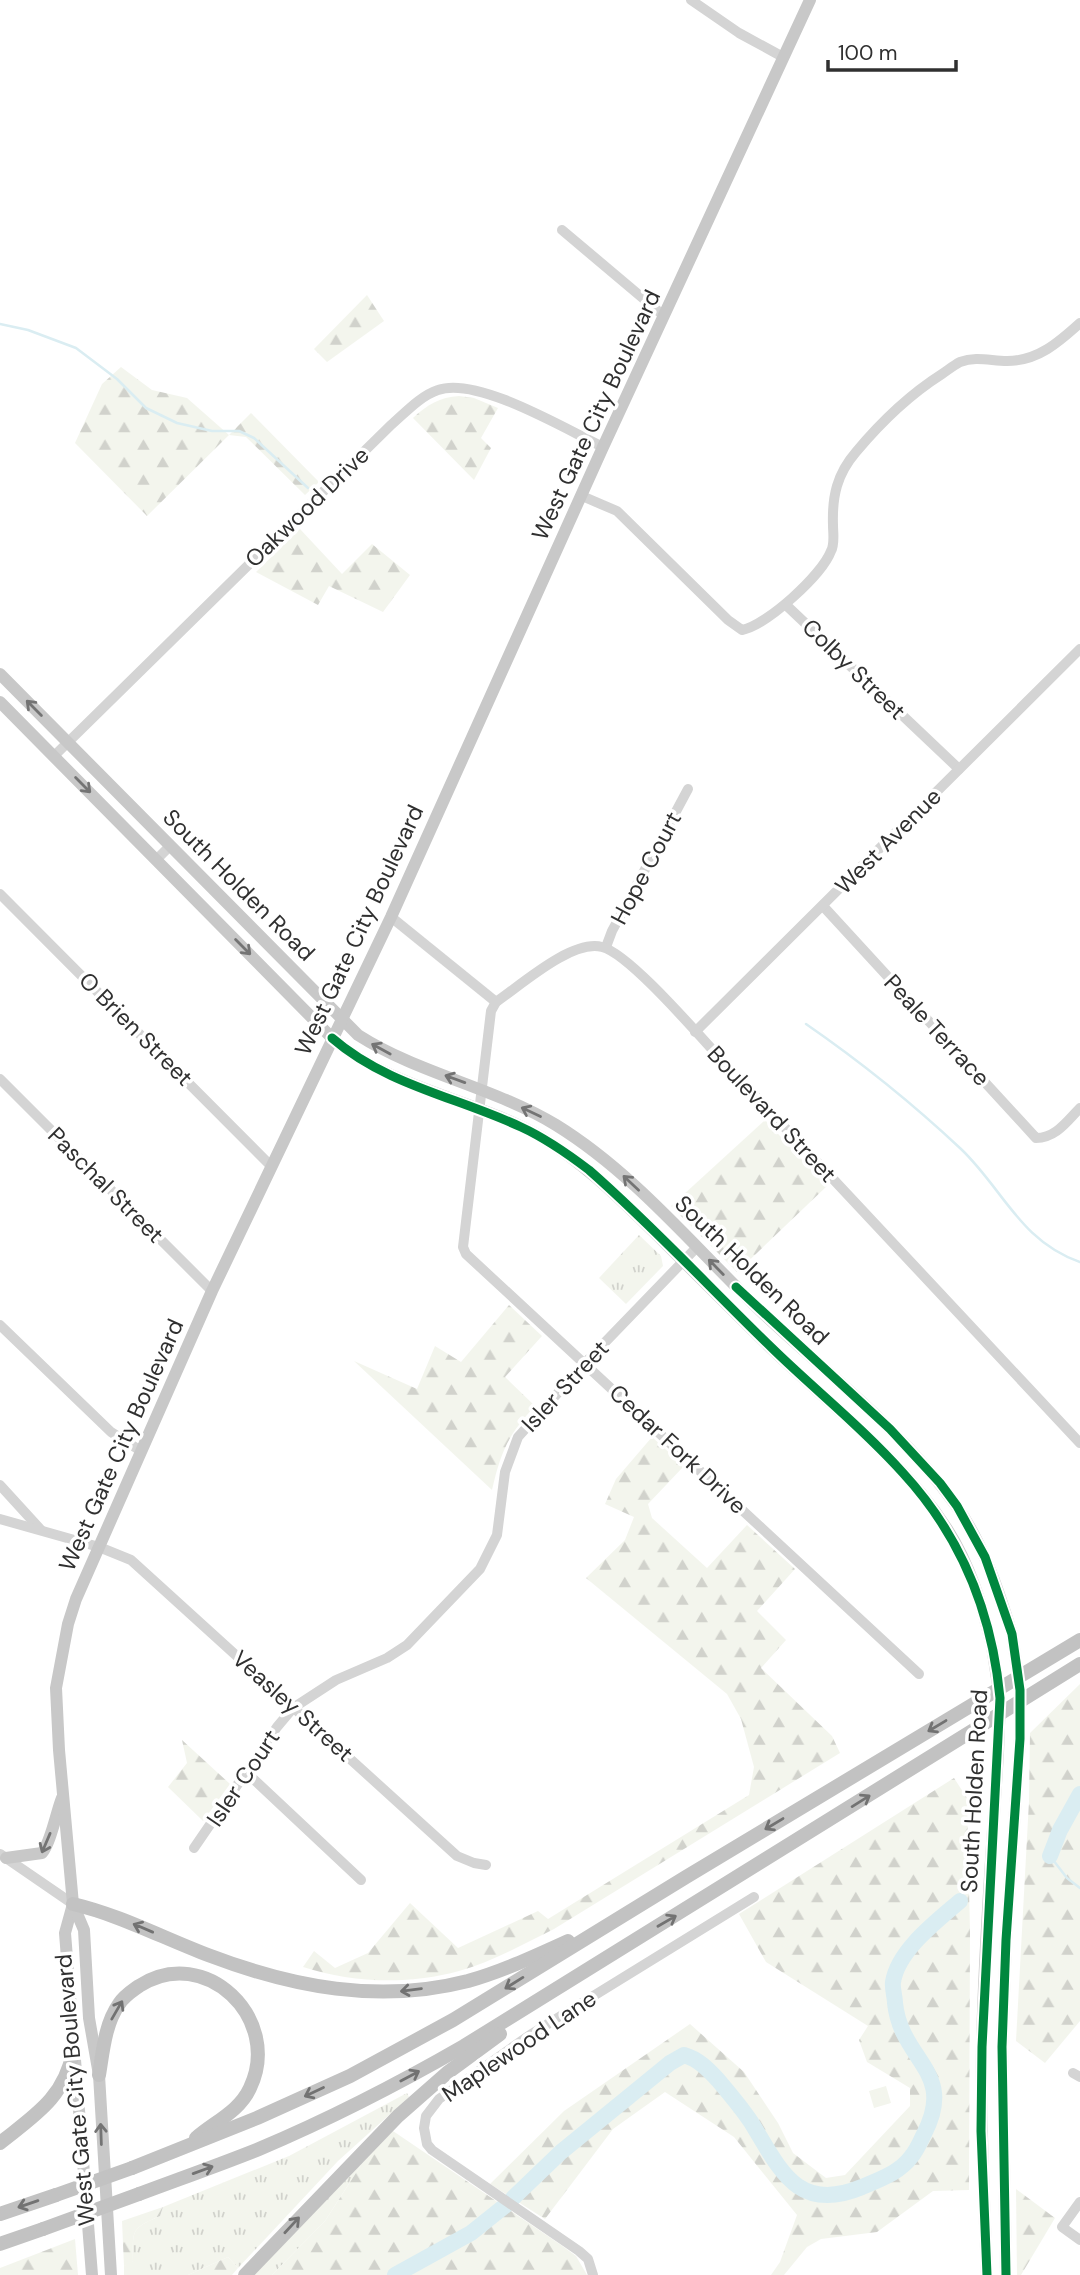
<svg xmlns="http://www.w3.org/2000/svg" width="1080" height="2275" viewBox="0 0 1080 2275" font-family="'DM Sans',sans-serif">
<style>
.grass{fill:url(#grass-tufts)}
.forest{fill:url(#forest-firs)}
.park{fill:#f3f5ed}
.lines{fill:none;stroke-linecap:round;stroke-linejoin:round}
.stream{stroke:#daedf2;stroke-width:2.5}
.river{stroke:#daedf2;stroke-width:16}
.minor{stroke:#d4d4d4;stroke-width:10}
.major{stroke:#c8c8c8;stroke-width:12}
.highway{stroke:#c2c2c2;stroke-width:14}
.major-bridge{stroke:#c8c8c8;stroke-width:12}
.highway-bridge{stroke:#c2c2c2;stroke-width:14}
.cycleway-casing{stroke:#fff;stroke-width:13}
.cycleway{stroke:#00873e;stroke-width:9}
.oneway{stroke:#747474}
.oneway2{stroke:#727272}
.labels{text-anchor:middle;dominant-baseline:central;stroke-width:7;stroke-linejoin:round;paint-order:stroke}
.street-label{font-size:23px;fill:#303030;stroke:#fff}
</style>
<defs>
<pattern id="grass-tufts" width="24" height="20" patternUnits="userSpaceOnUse" patternTransform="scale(1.75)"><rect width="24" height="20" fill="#f3f5ed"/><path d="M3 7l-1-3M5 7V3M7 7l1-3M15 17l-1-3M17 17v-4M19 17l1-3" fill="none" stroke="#d1d2cc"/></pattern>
<pattern id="forest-firs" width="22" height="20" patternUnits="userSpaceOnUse" patternTransform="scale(1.75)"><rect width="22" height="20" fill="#f3f5ed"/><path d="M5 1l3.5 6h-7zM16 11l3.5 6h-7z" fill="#d1d2cc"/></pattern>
</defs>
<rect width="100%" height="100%" fill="#fff"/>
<!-- grass -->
<g class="grass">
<polygon points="639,1235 661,1256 663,1266 626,1304 599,1278"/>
<path d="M 407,2093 L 409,2097 L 338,2161 L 238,2268 L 228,2257 L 188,2275 L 124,2275 L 124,2266 L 133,2261 C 133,2230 130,2229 160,2216 L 163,2207 L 289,2156 Z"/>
<polygon points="363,2162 325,2221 272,2275 254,2275"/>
</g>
<!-- forest -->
<g class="forest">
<polygon points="367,295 384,321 327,362 314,349"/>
<polygon points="121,367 152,390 187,398 229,435 251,413 319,482 305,495 246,437 229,435 147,516 75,443 102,384"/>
<path d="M 459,396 L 474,398 L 498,408 L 481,438 L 491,448 L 474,480 L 413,418 C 427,405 440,397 459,396 Z"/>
<polygon points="300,529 342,574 372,544 410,575 383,612 329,586 318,605 256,572"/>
<polygon points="765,1120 827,1186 737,1272 671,1206"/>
<path d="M 509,1305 L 542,1336 L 505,1377 L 535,1406 C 508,1435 501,1451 492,1490 L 354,1361 L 417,1389 L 435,1346 L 461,1362 Z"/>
<path d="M 652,1437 L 684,1466 L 648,1504 L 652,1518 L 707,1568 L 747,1525 L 795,1569 L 757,1611 L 786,1640 L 761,1668 L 832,1736 L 840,1753 L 554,1929 C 523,1944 492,1962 459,1971 C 409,1985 352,1983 303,1967 L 314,1951 L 335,1968 L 368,1953 L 410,1903 L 458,1948 L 538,1911 L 548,1919 L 749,1795 L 754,1767 L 741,1719 L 727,1694 L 586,1578 L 625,1540 L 634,1517 L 605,1504 L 616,1479 Z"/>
<polygon points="1080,1684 1080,2021 1045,2063 1016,2041 1029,1801 1030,1733"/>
<polygon points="182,1740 230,1784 203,1821 168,1787 187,1763"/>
<polygon points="954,1778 967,1798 970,1932 969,2190 933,2191 877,2232 821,2239 807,2247 784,2275 771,2275 780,2262 797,2215 734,2137 665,2092 613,2129 545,2219 490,2184 564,2111 690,2024 744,2072 778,2123 793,2153 826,2178 845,2175 910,2106 910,2088 867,2062 859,2040 868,2026 766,1962 739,1914"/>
<polygon points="393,2131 561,2245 576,2256 587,2275 272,2275 325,2221 363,2162"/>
<polygon points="1016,2189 1055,2218 1021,2275 1017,2275"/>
<path d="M 163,2207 L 160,2216 C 130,2229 133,2230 133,2261 L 129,2265 L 124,2266 L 122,2221 Z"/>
<polygon points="75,2239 78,2275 0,2275 0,2268"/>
<polygon points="228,2257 238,2268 232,2275 188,2275"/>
</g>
<!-- park -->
<polygon class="park" points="886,2086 891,2103 874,2108 869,2091"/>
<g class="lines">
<!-- stream -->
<g class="stream">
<polyline points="0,324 28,330 76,348 117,379 146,408 177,423 212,431 239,431 254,438 308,488"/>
<path d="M 806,1024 C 861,1062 912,1103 961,1149 C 1003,1189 1020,1241 1080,1262"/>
<polyline points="1050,1856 1067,1878 1080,1888"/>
</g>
<!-- river -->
<g class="river">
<polyline points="1050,1856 1060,1830 1080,1794"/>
<path d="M 513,2198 L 561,2152 L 670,2063 L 684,2055 C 698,2059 708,2069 718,2080 C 729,2093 741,2107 751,2122 C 780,2169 797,2214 862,2187 C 880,2179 899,2173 911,2157 C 917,2150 920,2142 924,2134 C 957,2071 901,2061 895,2003 C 895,1997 892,1988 893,1982 C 898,1950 937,1921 960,1901"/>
<polyline points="395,2275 471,2233 506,2205"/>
</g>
<!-- minor -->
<g class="minor">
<polyline points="691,0 739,33 783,57"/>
<polyline points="562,230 664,316"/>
<path d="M 582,496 L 617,511 L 728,620 L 742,630 C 767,625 822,575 831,551 C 835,544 833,533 833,525 C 832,496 837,474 856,452 C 881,422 909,395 942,374 C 948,370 954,365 960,362 C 976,356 991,361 1007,361 C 1038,361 1059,342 1080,323"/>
<polyline points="786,605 959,769"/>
<path d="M 54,756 L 391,425 C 405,413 420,396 438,390 C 477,376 565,429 603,447"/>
<polyline points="156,860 170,846"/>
<polyline points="0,894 271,1166"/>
<path d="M 823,906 L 1036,1138 C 1056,1138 1067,1121 1080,1108"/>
<polyline points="391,917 496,1002"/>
<polyline points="606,947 612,931 688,789"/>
<polyline points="695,1032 1080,649"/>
<polyline points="0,1079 212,1291"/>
<polyline points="0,1325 111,1432 141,1451"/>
<polyline points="0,1485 41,1530"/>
<polyline points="0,1519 99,1547 131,1560 457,1856 474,1863 486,1865"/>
<path d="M 919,1674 L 466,1254 L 463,1247 L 491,1011 L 496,1002 C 521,985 572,939 602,947 C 631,954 707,1045 732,1071 C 848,1195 964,1319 1080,1443"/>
<polyline points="247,1773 361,1880"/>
<polyline points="194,1848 277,1727 293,1708 336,1680 387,1658 407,1645 480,1569 497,1535 505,1472 518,1437 585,1363 697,1247"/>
<polyline points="0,1854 73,1904"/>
<polyline points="1073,2073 1080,2077"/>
<polyline points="1080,2202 1062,2227 1080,2240"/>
<polyline points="593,2275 588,2259 579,2251 432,2150 427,2144 424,2128 426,2116 439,2099 530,2035 754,1897"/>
</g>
<!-- major -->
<g class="major">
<path d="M 0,674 L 358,1035 C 419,1074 493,1087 556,1125 C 637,1175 698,1252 767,1317 C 831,1377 904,1432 955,1504 C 983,1543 998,1589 1012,1634"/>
<path d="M 0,702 L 332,1038 C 392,1090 473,1098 541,1137 C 584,1163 618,1197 654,1232 C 694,1272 734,1312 774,1351 C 834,1408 902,1459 947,1529 C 970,1565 982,1605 992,1646"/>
<path d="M 6,1858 L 42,1853 C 51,1842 56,1813 62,1798"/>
<polyline points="73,1904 65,1933 92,2275"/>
<polyline points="111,2275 99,2075 89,2018 84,1930 73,1904 59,1750 56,1688 68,1624 76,1599 212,1291 391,917 603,447 810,0"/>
<path d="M 987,2275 C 984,2199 980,2122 982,2046 C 984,1948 992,1850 998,1753"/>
<polyline points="1006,2275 1002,2047 1006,1940 1020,1739"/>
</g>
<!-- highway -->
<g class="highway">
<path d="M 73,1904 C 120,1915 163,1938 208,1955 C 292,1987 379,2004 468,1981 C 503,1971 535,1956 568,1941"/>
<path d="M 99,2075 C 103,2051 105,2024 119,2004 C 124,1996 132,1991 139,1986 C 205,1943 283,2019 250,2088 C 239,2112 214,2122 196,2138"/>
<path d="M 0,2143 C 35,2115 64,2098 73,2052"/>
<polyline points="132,2168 257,2118 350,2076 453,2020 686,1877 1080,1640"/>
<path d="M 139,2194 C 179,2179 219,2165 259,2149 C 330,2119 398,2084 464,2046 L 1080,1664"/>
<polyline points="0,2214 56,2195"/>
<polyline points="0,2244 43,2229"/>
<polyline points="245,2275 398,2116 447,2073 500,2034"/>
</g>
<!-- major-bridge -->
<g class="major-bridge">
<polyline points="1012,1634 1020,1690 1020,1739"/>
<polyline points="992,1646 1000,1698 998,1753"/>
</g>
<!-- highway-bridge -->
<g class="highway-bridge">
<polyline points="56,2195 132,2168"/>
<polyline points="43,2229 139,2194"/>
</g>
<!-- cycleway casing -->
<g class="cycleway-casing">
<g id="cycleway">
<path d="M 332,1038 C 386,1085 457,1097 521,1127 C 545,1138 568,1154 589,1170 C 653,1226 711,1289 772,1348 C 815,1390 863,1428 903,1473 C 961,1536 992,1613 1000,1698 L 982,2047 L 981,2131 L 987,2275"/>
<polyline points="736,1287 890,1429 940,1483 957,1506 985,1557 1012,1634 1020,1690 1020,1739 1006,1940 1002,2047 1006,2275"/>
</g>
</g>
<!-- cycleway -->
<use href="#cycleway" class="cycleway"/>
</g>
<!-- one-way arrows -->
<defs><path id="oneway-shaft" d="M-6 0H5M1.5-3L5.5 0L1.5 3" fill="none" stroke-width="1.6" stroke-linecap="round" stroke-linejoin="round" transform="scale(1.75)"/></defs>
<g class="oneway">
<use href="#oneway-shaft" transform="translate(34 708) rotate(-135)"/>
<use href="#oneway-shaft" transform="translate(83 785) rotate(45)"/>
<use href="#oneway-shaft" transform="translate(243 947) rotate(45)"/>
<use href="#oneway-shaft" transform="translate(381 1049) rotate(-151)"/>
<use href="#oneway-shaft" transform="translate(455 1079) rotate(-160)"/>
<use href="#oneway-shaft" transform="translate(531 1112) rotate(-155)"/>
<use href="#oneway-shaft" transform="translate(631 1183) rotate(-137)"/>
<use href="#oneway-shaft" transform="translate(716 1267) rotate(-134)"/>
<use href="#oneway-shaft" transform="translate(46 1843) rotate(113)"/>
<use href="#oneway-shaft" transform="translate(101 2134) rotate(-92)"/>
</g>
<g class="oneway2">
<use href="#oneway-shaft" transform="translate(937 1726) rotate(149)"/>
<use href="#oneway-shaft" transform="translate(861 1801) rotate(-32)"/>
<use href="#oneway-shaft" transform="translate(774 1824) rotate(149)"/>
<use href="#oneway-shaft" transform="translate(667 1921) rotate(-30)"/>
<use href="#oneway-shaft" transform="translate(143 1928) rotate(-157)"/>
<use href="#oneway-shaft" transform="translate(514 1983) rotate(148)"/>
<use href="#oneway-shaft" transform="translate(411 1990) rotate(173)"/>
<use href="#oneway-shaft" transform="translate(117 2010) rotate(-60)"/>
<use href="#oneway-shaft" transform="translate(410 2076) rotate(-28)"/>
<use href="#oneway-shaft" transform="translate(314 2092) rotate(155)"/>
<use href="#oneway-shaft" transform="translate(203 2170) rotate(-20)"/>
<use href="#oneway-shaft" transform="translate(28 2204) rotate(161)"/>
<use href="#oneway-shaft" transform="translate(292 2225) rotate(-47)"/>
</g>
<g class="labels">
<!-- street labels -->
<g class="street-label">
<text transform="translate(596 415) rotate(-65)">West Gate City Boulevard</text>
<text transform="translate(307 507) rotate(-44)">Oakwood Drive</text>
<text transform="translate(854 669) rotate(44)">Colby Street</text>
<text transform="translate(888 841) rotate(-45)">West Avenue</text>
<text transform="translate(646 868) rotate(-62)">Hope Court</text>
<text transform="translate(239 885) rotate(45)">South Holden Road</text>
<text transform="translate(359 930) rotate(-65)">West Gate City Boulevard</text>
<text transform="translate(136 1029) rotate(45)">O Brien Street</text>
<text transform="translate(937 1030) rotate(47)">Peale Terrace</text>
<text transform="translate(772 1114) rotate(47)">Boulevard Street</text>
<text transform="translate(106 1185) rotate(45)">Paschal Street</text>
<text transform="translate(752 1270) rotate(44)">South Holden Road</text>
<text transform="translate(565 1386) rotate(-47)">Isler Street</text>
<text transform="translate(121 1445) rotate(-66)">West Gate City Boulevard</text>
<text transform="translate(678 1449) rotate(43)">Cedar Fork Drive</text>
<text transform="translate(293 1706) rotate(42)">Veasley Street</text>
<text transform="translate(243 1778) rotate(-56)">Isler Court</text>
<text transform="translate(974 1791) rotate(-87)">South Holden Road</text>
<text transform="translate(519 2046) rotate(-34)">Maplewood Lane</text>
<text transform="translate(75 2090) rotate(-95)">West Gate City Boulevard</text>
</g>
</g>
<!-- scale -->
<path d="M828 60v10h128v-10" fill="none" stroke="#303030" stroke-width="3.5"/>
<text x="838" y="60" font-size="21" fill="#303030" stroke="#ffffff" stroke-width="5" paint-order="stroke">100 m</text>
</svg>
